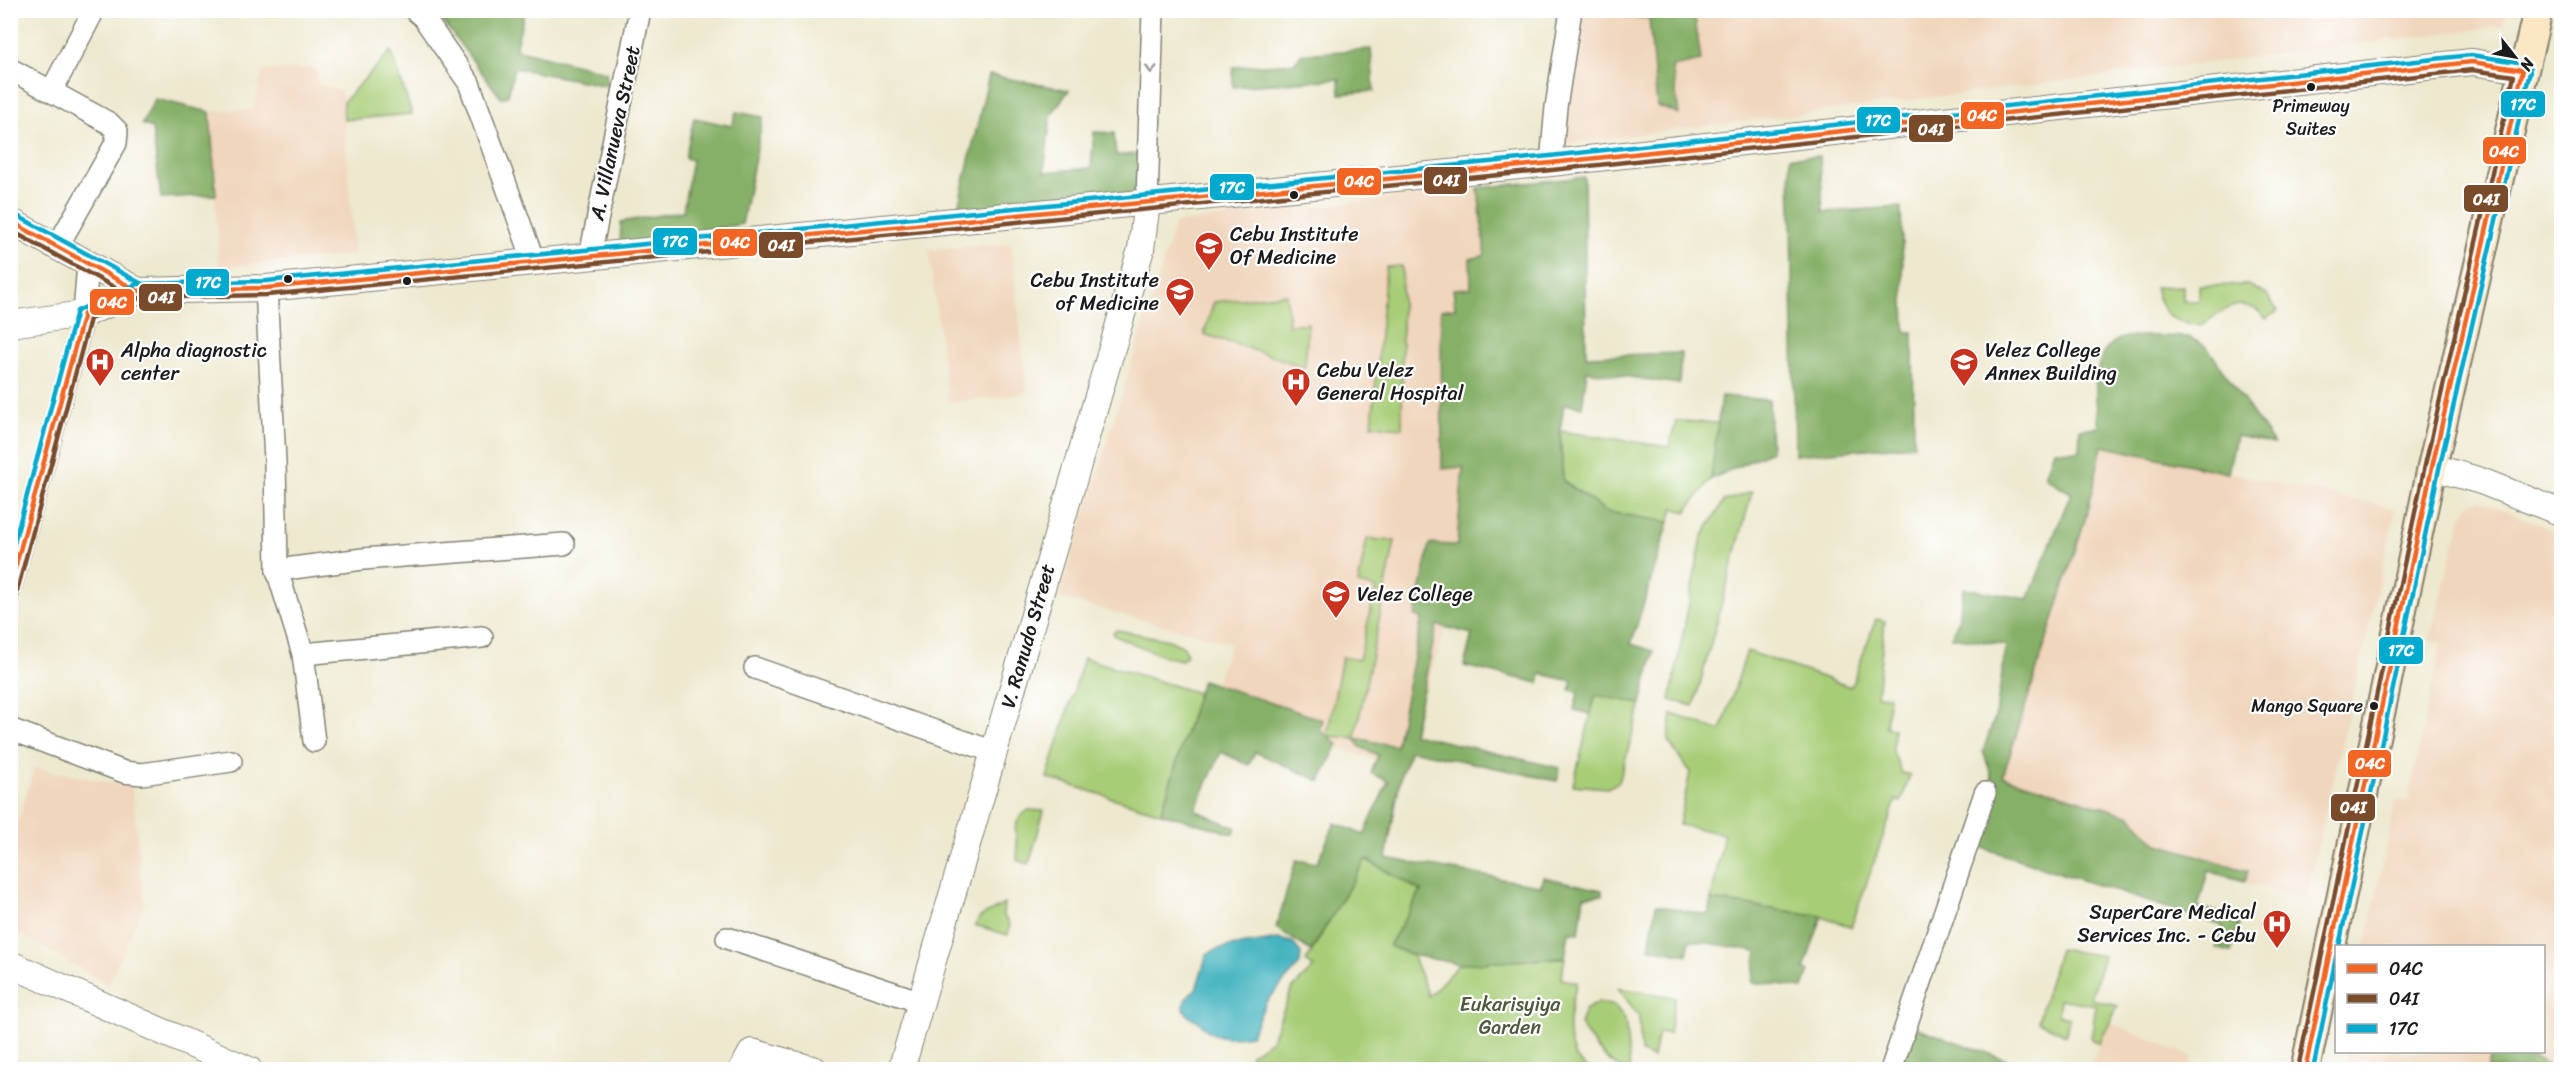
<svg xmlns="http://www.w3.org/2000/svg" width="2572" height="1080" viewBox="0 0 2572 1080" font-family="Sriracha,sans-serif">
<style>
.built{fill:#f0d6bc}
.green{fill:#a8cd77;stroke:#62744a;stroke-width:1.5}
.forest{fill:#86b068;stroke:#516642;stroke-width:1.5}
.water{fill:#45b4c0;stroke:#30686e;stroke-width:1.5}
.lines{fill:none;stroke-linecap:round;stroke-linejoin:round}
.minor-casing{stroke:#848275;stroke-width:24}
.tertiary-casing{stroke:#848275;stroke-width:28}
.secondary-casing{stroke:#848275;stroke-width:32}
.minor{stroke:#fff;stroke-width:21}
.tertiary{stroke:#fff;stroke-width:26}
.secondary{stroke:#fbe7c3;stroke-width:28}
.bus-1-casing{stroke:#fff;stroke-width:9}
.bus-2-casing{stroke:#fff;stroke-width:9}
.bus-3-casing{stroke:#fff;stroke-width:9}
.bus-1{stroke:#f26522;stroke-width:4.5}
.bus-2{stroke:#7a4b2a;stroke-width:4.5}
.bus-3{stroke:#00a9ce;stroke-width:4.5}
.oneway{stroke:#999}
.bus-dot{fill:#1c1c1c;stroke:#fff;stroke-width:2}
.labels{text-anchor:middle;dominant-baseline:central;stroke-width:4.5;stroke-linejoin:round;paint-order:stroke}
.bus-label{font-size:18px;fill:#1c1c1c;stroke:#fff}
.street-label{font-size:20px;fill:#1c1c1c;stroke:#fff}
.poi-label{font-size:20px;fill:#1c1c1c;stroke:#fff;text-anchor:start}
.park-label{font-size:20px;fill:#4d5a3c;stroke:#fff}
.line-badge{stroke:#fff;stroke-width:2}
.badge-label{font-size:16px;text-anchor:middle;font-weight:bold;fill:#fff}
</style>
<rect width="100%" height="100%" fill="#fff"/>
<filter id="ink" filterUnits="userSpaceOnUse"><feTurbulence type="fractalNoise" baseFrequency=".0167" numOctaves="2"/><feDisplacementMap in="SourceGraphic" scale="12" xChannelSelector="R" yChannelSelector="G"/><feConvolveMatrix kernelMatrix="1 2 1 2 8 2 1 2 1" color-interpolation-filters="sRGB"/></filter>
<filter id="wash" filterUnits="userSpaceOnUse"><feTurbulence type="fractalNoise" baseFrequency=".008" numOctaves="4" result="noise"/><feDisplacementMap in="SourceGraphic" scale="24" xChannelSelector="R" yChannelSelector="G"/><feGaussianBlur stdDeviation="1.35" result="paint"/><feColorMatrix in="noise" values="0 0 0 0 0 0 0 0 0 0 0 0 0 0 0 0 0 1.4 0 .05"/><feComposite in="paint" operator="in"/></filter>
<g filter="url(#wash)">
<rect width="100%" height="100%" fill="#ede8ce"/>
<!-- built -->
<g class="built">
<polygon points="1585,11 2506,11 2502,26 1562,144"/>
<polygon points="317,68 318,84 342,91 354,255 219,267 210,112 253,109 263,71"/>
<polygon points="1496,186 1458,593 1420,704 1394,767 1208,703 1231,643 1059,598 1175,223"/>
<polygon points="1011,243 1027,393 948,403 929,250"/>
<polygon points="2102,445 2396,509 2306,898 2249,883 2245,881 2248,871 2156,843 2131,816 2003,777 2088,510"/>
<polygon points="2480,500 2561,534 2561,1069 2350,1069 2346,1052 2544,1052 2544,946 2365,946 2396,800 2408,802 2425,719 2441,643 2429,640 2462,516 2469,505"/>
<polygon points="34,768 132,787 144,905 108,985 11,929 11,846"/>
<polygon points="2108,1022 2193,1057 2190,1069 2089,1070"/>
</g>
<!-- green -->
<g class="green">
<polygon points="391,51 412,114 344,120 343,102"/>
<polygon points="1402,266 1402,428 1372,425 1386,267"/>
<path d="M 2248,285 L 2267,295 L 2278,311 L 2266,319 C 2245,293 2223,309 2201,326 C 2169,319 2164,319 2155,287 L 2183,286 L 2183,301 L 2199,301 L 2199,286 Z"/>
<polygon points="1286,294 1289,325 1308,323 1305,367 1204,334 1214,302"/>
<polygon points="1676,421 1719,423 1711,479 1686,512 1673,508 1669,522 1607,512 1563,480 1560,431 1669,447"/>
<polygon points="1752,492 1694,706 1670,700 1702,537 1724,501"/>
<polygon points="1367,539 1395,541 1355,738 1327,736 1342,657 1359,660 1376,588 1358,584"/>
<polygon points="1876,619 1885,621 1877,695 1889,696 1886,727 1894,728 1893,752 1902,773 1910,775 1901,802 1896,800 1851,927 1822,916 1711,900 1724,834 1679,825 1690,772 1668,741 1672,714 1721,731 1747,651 1851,687"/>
<polygon points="1117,630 1169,640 1184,647 1187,655 1182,660 1163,656 1115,636 1113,632"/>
<polygon points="1084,658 1198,693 1161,813 1047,778"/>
<polygon points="1596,694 1641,704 1619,782 1607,788 1573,785"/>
<path d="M 1028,810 L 1044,811 L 1029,864 L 1017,860 C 1020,836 1006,827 1028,810 Z"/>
<path d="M 1365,859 L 1421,891 L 1389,946 L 1412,955 L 1429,996 L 1459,964 L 1565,958 L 1561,979 L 1577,982 C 1571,1005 1563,1033 1575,1056 C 1578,1061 1585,1066 1589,1069 L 1260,1070 L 1250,1055 L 1272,1039 L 1292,989 L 1314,967 L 1306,961 Z"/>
<polygon points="1004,904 1003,915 1010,925 1008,935 975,925 980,917"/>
<polygon points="2059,949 2104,956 2091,999 2118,1006 2099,1044 2091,1039 2096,1005 2060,999 2058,1015 2069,1017 2066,1035 2038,1021"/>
<polygon points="1618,988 1675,997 1669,1034 1658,1032 1653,1058 1641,1053 1639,1016"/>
<path d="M 1598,1002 L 1615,1006 L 1625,1019 L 1630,1069 C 1609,1070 1590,1040 1580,1024 L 1585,1010 Z"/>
</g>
<!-- forest -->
<g class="forest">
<polygon points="435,11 525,11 515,49 606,72 608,86 514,68 508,96 501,98"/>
<polygon points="1626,11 1696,11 1694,11 1701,61 1672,67 1679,114 1657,106 1649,18 1626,17"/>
<polygon points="1371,49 1374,91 1340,94 1339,79 1233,87 1233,67 1294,63 1302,54"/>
<polygon points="989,75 1069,90 1051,115 1044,172 1091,168 1094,132 1114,133 1116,155 1145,154 1143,197 957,212"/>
<polygon points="155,99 210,112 216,195 161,198 152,128 142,124"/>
<polygon points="736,112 763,117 742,224 620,246 621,222 683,211 692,160 685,158 694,118 732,126"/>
<polygon points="1820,156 1823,212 1901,207 1905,332 1913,332 1914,445 1795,455 1790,157"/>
<polygon points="1584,177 1586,356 1681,353 1679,384 1587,371 1582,407 1564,404 1560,431 1563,481 1607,512 1669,522 1631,644 1654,651 1641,704 1596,695 1590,714 1574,710 1578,692 1570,690 1572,681 1541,674 1539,683 1464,666 1472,634 1437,625 1413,734 1560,768 1557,781 1411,750 1401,774 1386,858 1541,886 1543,877 1602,890 1602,895 1584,896 1579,933 1569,932 1565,958 1459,964 1412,955 1389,946 1421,891 1366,859 1311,951 1276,928 1296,860 1317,863 1335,823 1364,835 1388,781 1371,773 1378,755 1360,747 1355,738 1396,746 1422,618 1415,616 1430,544 1457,545 1463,467 1442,469 1441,310 1455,308 1453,289 1471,288 1470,259 1485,255 1478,188"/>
<path d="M 2189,337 L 2207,347 L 2274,444 L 2236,436 L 2228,473 L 2102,446 L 2088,510 L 2003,776 L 2131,816 L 2156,843 L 2248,871 L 2245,881 L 2208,871 L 2198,907 L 2227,915 L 2225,921 L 2239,924 L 2231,952 L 2216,948 L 2223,926 L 1977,846 L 1992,777 L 1983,751 L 1996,714 L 2006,645 L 1951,637 L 1958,621 L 1964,588 L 2028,599 L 2071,493 L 2045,477 L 2054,450 L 2079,451 L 2080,429 L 2099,427 C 2095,400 2089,349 2122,338 C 2135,334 2173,337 2189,337 Z"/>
<polygon points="1721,396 1769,400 1771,451 1711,479"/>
<polygon points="1202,680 1323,720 1320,730 1338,744 1320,781 1255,752 1249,765 1221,752 1195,810 1236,828 1234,834 1161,813"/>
<polygon points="1711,900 1822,916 1804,969 1809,971 1803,988 1752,982 1757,951 1690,940 1687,955 1649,948 1656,905 1708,915"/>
<polygon points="1915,1027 2032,1069 1900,1070"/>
<polygon points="2492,1052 2521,1052 2555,1069 2488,1069"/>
</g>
<!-- water -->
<path class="water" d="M 1277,939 L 1292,942 L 1301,953 L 1300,964 L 1266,1002 L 1251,1035 C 1240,1037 1227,1038 1217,1035 C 1206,1032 1205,1027 1198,1021 C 1191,1015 1196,1023 1189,1016 C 1178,1006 1187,995 1196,989 L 1207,954 C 1225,943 1255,945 1277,939 Z"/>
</g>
<g filter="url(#ink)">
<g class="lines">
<!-- minor casing -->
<g class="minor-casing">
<g id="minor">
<polyline points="415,10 423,17 469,83 534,262"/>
<polyline points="10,69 109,123 117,131 116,143 57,247"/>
<polyline points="52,90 94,10"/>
<polyline points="1551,163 1556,107 1571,10"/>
<polyline points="1147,202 1153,10"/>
<polyline points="590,256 640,10"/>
<polyline points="266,288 275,461 277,570 303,654 314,741"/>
<polyline points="277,570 363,559 564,544"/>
<polyline points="10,589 84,314 88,263"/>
<polyline points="303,654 482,637"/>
<polyline points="755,668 994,752"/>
<polyline points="10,729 124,772 142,774 231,761"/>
<polyline points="727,938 921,1002"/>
<polyline points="1891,1070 1985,793"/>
</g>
</g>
<!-- tertiary casing -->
<g class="tertiary-casing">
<g id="tertiary">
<polyline points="10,221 138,291"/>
<polyline points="10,324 84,314 138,291 266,288 1551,163 2472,62 2523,70"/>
<polyline points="2432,467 2481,481 2562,513"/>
<polyline points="10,964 249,1070"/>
<polyline points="742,1070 752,1052 815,1070"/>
<polyline points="901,1070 1141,249 1147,202"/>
</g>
</g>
<!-- secondary casing -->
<g class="secondary-casing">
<polyline id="secondary" points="2305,1070 2432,467 2538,10"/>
</g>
<!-- minor -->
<use href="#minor" class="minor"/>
<!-- tertiary -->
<use href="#tertiary" class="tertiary"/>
<!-- secondary -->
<use href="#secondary" class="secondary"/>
<!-- bus-1 casing -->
<g class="bus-1-casing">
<g id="bus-1">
<polyline points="10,221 138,291"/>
<polyline points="10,587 84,314 138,291 266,288 1551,163 2472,62 2523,70 2432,467 2305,1070"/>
</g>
</g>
<!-- bus-2 casing -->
<g class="bus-2-casing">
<g id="bus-2">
<polyline points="10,230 134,298"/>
<polyline points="17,591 90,319 140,298 267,295 1552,170 2472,70 2514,76 2425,465 2298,1068"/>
</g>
</g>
<!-- bus-3 casing -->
<g class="bus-3-casing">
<g id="bus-3">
<polyline points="14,214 142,284"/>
<polyline points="10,558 77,311 137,284 266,281 1550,156 2471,55 2525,63 2529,66 2530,72 2439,469 2339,946"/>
<polyline points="2313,1070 2336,957"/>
</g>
</g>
<!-- bus-1 -->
<use href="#bus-1" class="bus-1"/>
<!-- bus-2 -->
<use href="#bus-2" class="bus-2"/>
<!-- bus-3 -->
<use href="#bus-3" class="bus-3"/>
</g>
<!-- one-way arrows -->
<defs><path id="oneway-chevron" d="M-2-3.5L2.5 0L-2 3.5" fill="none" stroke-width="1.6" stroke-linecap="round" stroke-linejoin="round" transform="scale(1.5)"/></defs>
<use class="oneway" href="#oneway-chevron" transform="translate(1151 69) rotate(92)"/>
</g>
<!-- icons -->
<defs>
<g id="university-pin" transform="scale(1.5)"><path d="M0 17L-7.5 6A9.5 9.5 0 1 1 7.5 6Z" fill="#c8321e" stroke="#fff"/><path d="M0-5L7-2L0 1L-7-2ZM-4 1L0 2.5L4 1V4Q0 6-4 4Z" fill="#fff"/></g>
<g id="school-pin" transform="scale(1.5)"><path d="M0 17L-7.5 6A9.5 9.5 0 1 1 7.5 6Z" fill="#c8321e" stroke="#fff"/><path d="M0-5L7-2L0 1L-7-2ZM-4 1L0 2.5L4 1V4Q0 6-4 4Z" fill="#fff"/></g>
<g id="hospital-pin" transform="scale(1.5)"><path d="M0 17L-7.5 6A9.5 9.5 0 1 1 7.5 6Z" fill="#c8321e" stroke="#fff"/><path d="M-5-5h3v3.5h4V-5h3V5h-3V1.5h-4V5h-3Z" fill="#fff"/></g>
</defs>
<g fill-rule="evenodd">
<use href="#university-pin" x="1209" y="246"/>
<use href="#school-pin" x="1180" y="292"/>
<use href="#hospital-pin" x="100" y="362"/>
<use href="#university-pin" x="1964" y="362"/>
<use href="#hospital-pin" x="1296" y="382"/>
<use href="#university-pin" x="1336" y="594"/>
<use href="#hospital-pin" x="2277" y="924"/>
</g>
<!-- markers -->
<g class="bus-dot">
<circle cx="2311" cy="87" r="5"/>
<circle cx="1294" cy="195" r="5"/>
<circle cx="288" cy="279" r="5"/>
<circle cx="407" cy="281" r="5"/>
<circle cx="2374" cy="706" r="5"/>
</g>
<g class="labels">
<!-- bus labels -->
<g class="bus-label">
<text x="2311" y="106">Primeway<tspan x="2311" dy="23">Suites</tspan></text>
<text x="2363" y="706" text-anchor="end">Mango Square</text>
</g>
<!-- street labels -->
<g class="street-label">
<text transform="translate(615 133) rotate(-78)">A. Villanueva Street</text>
<text transform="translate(1028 636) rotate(-74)">V. Ranudo Street</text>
</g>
<!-- poi labels -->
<g class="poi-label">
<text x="1230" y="234">Cebu Institute<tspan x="1230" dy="23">Of Medicine</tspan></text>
<text x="1159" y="280" text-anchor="end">Cebu Institute<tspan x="1159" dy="23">of Medicine</tspan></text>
<text x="121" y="350">Alpha diagnostic<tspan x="121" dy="23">center</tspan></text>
<text x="1985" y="350">Velez College<tspan x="1985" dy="23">Annex Building</tspan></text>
<text x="1317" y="370">Cebu Velez<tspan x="1317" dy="23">General Hospital</tspan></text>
<text x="1357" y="594">Velez College</text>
<text x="2256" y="912" text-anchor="end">SuperCare Medical<tspan x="2256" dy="23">Services Inc. - Cebu</tspan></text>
</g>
<!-- park labels -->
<g class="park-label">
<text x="1510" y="1004">Eukarisyiya<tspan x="1510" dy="23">Garden</tspan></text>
</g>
</g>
<g class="line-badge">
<rect x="2500" y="90" width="46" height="28" rx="6" fill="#00a9ce"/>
<rect x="1960" y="101" width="45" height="29" rx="6" fill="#f26522"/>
<rect x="1856" y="106" width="45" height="28" rx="6" fill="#00a9ce"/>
<rect x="1908" y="114" width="46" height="29" rx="6" fill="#7a4b2a"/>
<rect x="2482" y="136" width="45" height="29" rx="6" fill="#f26522"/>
<rect x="1423" y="166" width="45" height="29" rx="6" fill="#7a4b2a"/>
<rect x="1336" y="167" width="46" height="29" rx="6" fill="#f26522"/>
<rect x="1209" y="173" width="46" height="28" rx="6" fill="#00a9ce"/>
<rect x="2463" y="184" width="46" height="29" rx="6" fill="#7a4b2a"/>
<rect x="652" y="227" width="46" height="29" rx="6" fill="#00a9ce"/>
<rect x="712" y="228" width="46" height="29" rx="6" fill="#f26522"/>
<rect x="758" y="231" width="46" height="28" rx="6" fill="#7a4b2a"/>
<rect x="185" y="268" width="45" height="29" rx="6" fill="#00a9ce"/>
<rect x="138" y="283" width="45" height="29" rx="6" fill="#7a4b2a"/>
<rect x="89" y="288" width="46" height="28" rx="6" fill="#f26522"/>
<rect x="2378" y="636" width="46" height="29" rx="6" fill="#00a9ce"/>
<rect x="2347" y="749" width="45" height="29" rx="6" fill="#f26522"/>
<rect x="2330" y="793" width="46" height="29" rx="6" fill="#7a4b2a"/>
</g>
<g class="badge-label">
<text x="2523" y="110">17C</text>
<text x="1982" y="121">04C</text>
<text x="1878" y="126">17C</text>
<text x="1931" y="135">04I</text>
<text x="2504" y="157">04C</text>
<text x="1446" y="186">04I</text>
<text x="1359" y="187">04C</text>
<text x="1232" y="193">17C</text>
<text x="2486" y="205">04I</text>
<text x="675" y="247">17C</text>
<text x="735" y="248">04C</text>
<text x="781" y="251">04I</text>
<text x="208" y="288">17C</text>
<text x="161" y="303">04I</text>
<text x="112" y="308">04C</text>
<text x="2401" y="656">17C</text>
<text x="2370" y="769">04C</text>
<text x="2353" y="813">04I</text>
</g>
<!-- margin -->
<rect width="2572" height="1080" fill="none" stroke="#fff" stroke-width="36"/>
<!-- legend -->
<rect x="2335" y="945" width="210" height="108" fill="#ffffff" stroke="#a4a4a4" stroke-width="1.5"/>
<rect x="2347" y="964" width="30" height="9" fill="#f26522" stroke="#a4a4a4" stroke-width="1.5"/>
<text x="2389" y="975" font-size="18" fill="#1c1c1c">04C</text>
<rect x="2347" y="994" width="30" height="9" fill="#7a4b2a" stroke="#a4a4a4" stroke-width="1.5"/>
<text x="2389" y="1005" font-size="18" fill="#1c1c1c">04I</text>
<rect x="2347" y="1024" width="30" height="9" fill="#00a9ce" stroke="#a4a4a4" stroke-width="1.5"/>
<text x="2389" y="1035" font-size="18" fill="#1c1c1c">17C</text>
<!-- north arrow -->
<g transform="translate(2515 57) rotate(121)" stroke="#ffffff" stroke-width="4.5" paint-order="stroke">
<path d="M0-4.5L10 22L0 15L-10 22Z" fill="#1c1c1c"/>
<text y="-9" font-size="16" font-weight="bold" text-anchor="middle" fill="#1c1c1c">N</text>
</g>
</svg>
